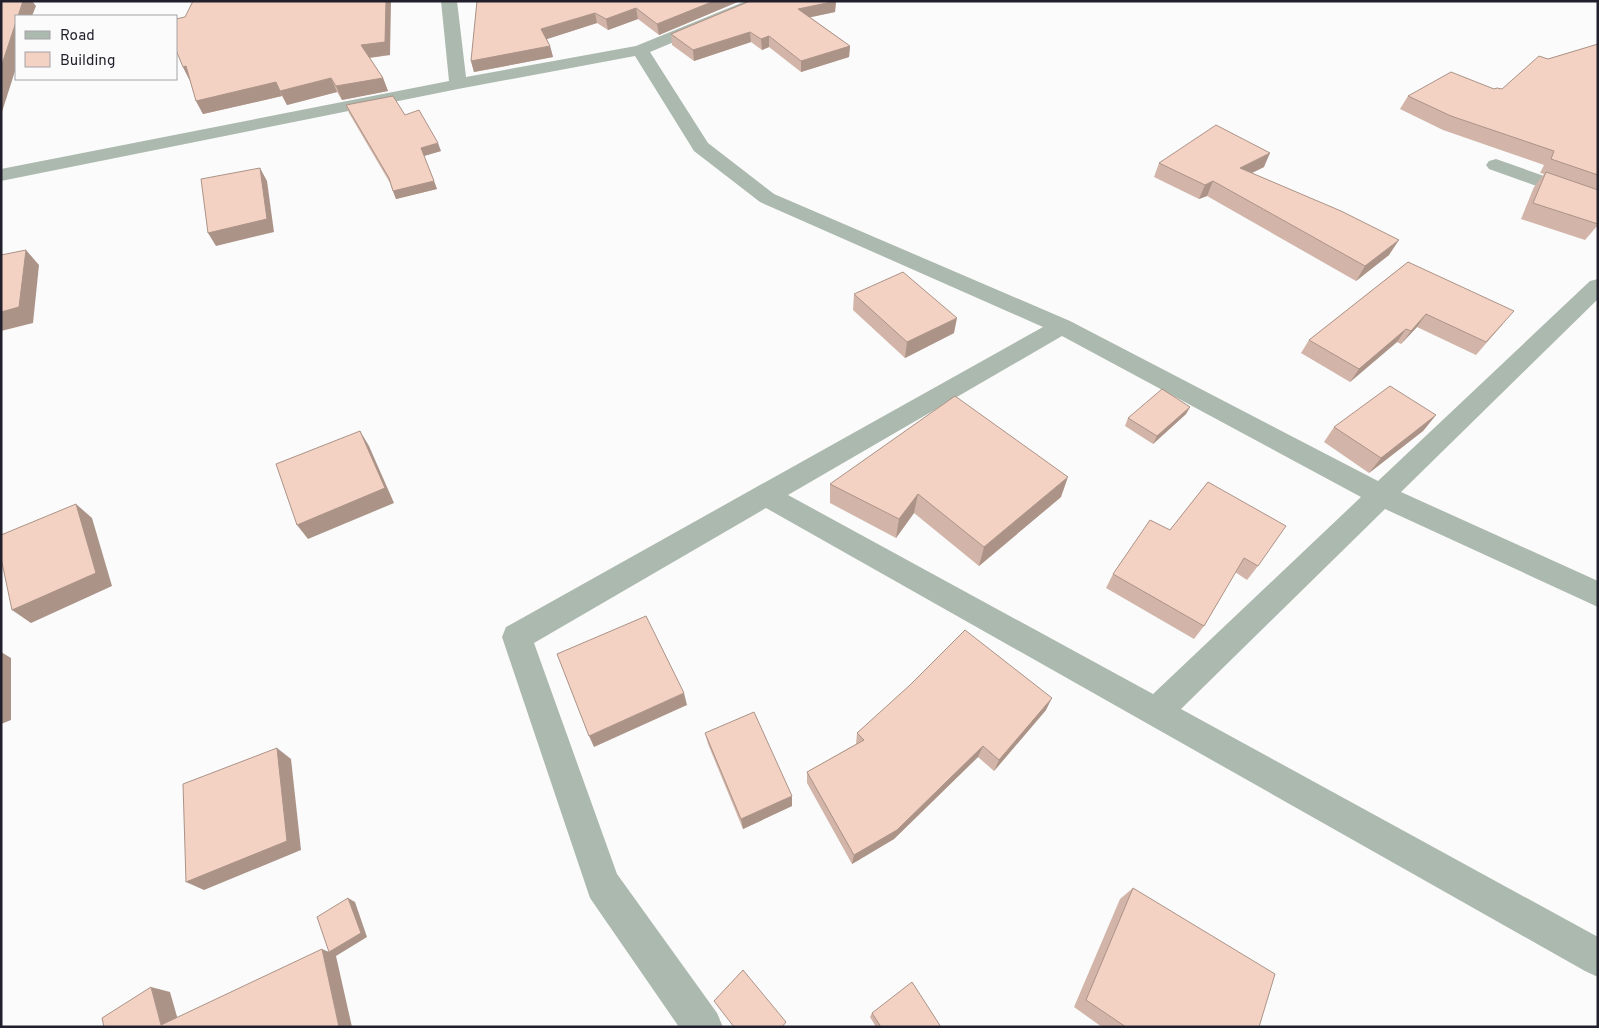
<svg xmlns="http://www.w3.org/2000/svg" width="1599" height="1028" viewBox="0 0 1599 1028" font-family="Overpass,sans-serif">
<style>
.lines{fill:none;stroke-linecap:round;stroke-linejoin:round}
.street{fill:#acb9af;fill-rule:evenodd}
.wall{fill:#d2b5a8}
.shaded-wall{fill:#ab9388}
.building{fill:#f4d2c3;stroke:#ab9388}
</style>
<rect width="100%" height="100%" fill="#fbfbfb"/>
<g class="lines">
<!-- street -->
<g class="street">
<path d="M 441,1 L 457,1 L 466,77 L 636,46 L 746,1 L 767,1 L 765,4 L 650,52 L 708,143 L 774,194 L 1070,321 L 1378,481 L 1590,281 L 1598,279 L 1598,299 L 1401,492 L 1598,581 L 1598,607 L 1385,509 L 1181,709 L 1598,937 L 1598,977 L 1585,971 L 766,508 L 534,643 L 617,874 L 717,1013 L 723,1027 L 679,1027 L 590,898 L 502,637 L 506,627 L 1043,327 L 760,202 L 694,151 L 635,56 L 458,89 L 1,181 L 1,169 L 449,81 ZM 1062,336 L 1361,497 L 1153,694 L 788,495 Z"/>
<polygon points="1496,159 1598,195 1598,208 1489,169 1486,165 1489,161"/>
</g>
</g>
<!-- wall -->
<g class="wall">
<polygon points="477,1 740,1 659,35 638,19 608,30 597,23 547,39 550,46 553,57 474,72 471,61"/>
<polygon points="836,1 835,12 810,17 850,46 849,57 801,72 769,47 762,50 751,42 694,61 672,45 671,34"/>
<polygon points="1598,44 1598,225 1585,240 1521,219 1534,187 1544,174 1540,173 1544,165 1443,130 1400,109 1408,96 1502,89 1548,59"/>
<polygon points="390,55 370,58 383,78 388,91 342,100 337,92 287,105 282,96 203,114 196,101 190,81 183,67"/>
<polygon points="346,105 405,115 441,151 424,156 437,189 396,199 390,183 349,113"/>
<polygon points="1159,163 1264,167 1252,173 1389,255 1356,281 1207,196 1199,199 1154,177"/>
<polygon points="1408,262 1503,324 1476,355 1417,327 1401,344 1397,342 1350,382 1301,353 1309,340"/>
<polygon points="854,294 954,333 905,358 853,310"/>
<polygon points="1190,407 1186,414 1153,444 1125,426 1128,418"/>
<polygon points="1436,415 1423,431 1369,473 1324,442 1334,427"/>
<polygon points="1208,482 1258,566 1247,580 1235,572 1204,626 1194,639 1106,588 1113,574 1170,530"/>
<polygon points="830,484 1061,497 979,566 914,513 896,538 830,503"/>
<polygon points="1046,710 994,771 978,757 894,839 852,864 807,783 807,772 856,744 857,733"/>
<polygon points="705,733 792,806 743,829 708,744"/>
<polygon points="1133,888 1259,1027 1102,1027 1074,1007 1120,899"/>
<polygon points="872,1013 941,1027 876,1027 870,1017"/>
</g>
<!-- shaded-wall -->
<g class="shaded-wall">
<polygon points="23,1 32,1 36,6 32,16 18,16"/>
<polygon points="386,1 391,1 390,55 366,58 361,45"/>
<polygon points="714,1 740,1 659,35 657,24"/>
<polygon points="836,1 835,12 798,20 798,9"/>
<polygon points="636,8 638,19 608,30 606,19"/>
<polygon points="595,13 597,23 544,40 541,29"/>
<polygon points="16,22 16,68 1,115 1,67"/>
<polygon points="750,32 751,42 694,61 693,50"/>
<polygon points="769,36 769,47 762,50 761,39"/>
<polygon points="550,46 553,57 474,72 471,61"/>
<polygon points="850,46 849,57 801,72 801,61"/>
<polygon points="186,66 190,81 183,67"/>
<polygon points="331,78 337,92 287,105 280,91"/>
<polygon points="383,78 388,91 342,100 336,86"/>
<polygon points="276,82 282,96 203,114 196,101"/>
<polygon points="438,143 441,151 424,156 421,148"/>
<polygon points="1270,153 1264,167 1233,182 1240,168"/>
<polygon points="260,168 267,181 274,232 216,246 208,233"/>
<polygon points="434,181 437,189 396,199 393,191"/>
<polygon points="1213,181 1207,196 1199,199 1205,185"/>
<polygon points="1399,240 1389,255 1356,281 1365,266"/>
<polygon points="26,250 39,265 33,323 1,331 1,312"/>
<polygon points="1426,314 1417,327 1401,344 1411,331"/>
<polygon points="957,318 954,333 905,358 907,342"/>
<polygon points="1406,329 1397,342 1350,382 1359,369"/>
<polygon points="1190,407 1186,414 1153,444 1157,436"/>
<polygon points="1436,415 1423,431 1369,473 1381,458"/>
<polygon points="360,431 369,446 394,503 308,539 297,525"/>
<polygon points="1068,477 1061,497 979,566 984,547"/>
<polygon points="918,494 914,513 896,538 899,519"/>
<polygon points="76,504 92,518 112,586 31,623 12,610"/>
<polygon points="1,652 11,658 11,720 1,724"/>
<polygon points="684,693 687,705 594,747 589,736"/>
<polygon points="1052,698 1046,710 994,771 999,760"/>
<polygon points="983,746 978,757 894,839 852,864 854,855"/>
<polygon points="277,748 291,759 301,850 204,890 186,882"/>
<polygon points="792,796 792,806 743,829 741,819"/>
<polygon points="348,898 355,902 367,937 336,956 352,1027 339,1027 322,949 329,952"/>
<polygon points="151,987 170,992 180,1027 161,1025"/>
</g>
<!-- building -->
<g class="building">
<polygon points="1,1 23,1 18,16 16,16 16,22 1,67"/>
<polygon points="193,1 386,1 385,42 361,45 383,78 336,86 331,78 280,91 276,82 196,101 186,66 183,67 176,50 176,19 185,17"/>
<polygon points="477,1 714,1 657,24 636,8 606,19 595,13 541,29 550,46 471,61"/>
<polygon points="750,1 836,1 798,9 850,46 801,61 769,36 761,39 750,32 693,50 671,34"/>
<polygon points="1598,44 1598,175 1551,159 1554,151 1451,116 1408,96 1451,72 1494,89 1497,88 1502,89 1539,56 1548,59"/>
<polygon points="393,96 405,115 419,110 438,143 421,148 434,181 393,191 389,178 346,105"/>
<polygon points="1216,125 1270,153 1240,168 1341,211 1399,240 1365,266 1213,181 1205,185 1159,163"/>
<polygon points="260,168 267,219 208,233 201,179"/>
<polygon points="1546,172 1598,190 1598,224 1533,203"/>
<polygon points="26,250 19,307 1,312 1,255"/>
<polygon points="1408,262 1514,311 1486,342 1426,314 1411,331 1406,329 1359,369 1309,340"/>
<polygon points="903,272 957,318 907,342 854,294"/>
<polygon points="1390,386 1436,415 1381,458 1334,427"/>
<polygon points="1162,389 1190,407 1157,436 1128,418"/>
<polygon points="955,396 1068,477 984,547 918,494 899,519 830,484"/>
<polygon points="360,431 385,488 297,525 276,464"/>
<polygon points="1208,482 1286,526 1258,566 1244,558 1204,626 1113,574 1150,520 1170,530"/>
<polygon points="76,504 96,573 12,610 1,558 1,535"/>
<polygon points="646,616 684,693 589,736 557,654"/>
<polygon points="965,630 1052,698 999,760 983,746 897,830 854,855 807,772 864,740 857,733 910,685"/>
<polygon points="754,712 792,796 741,819 705,733"/>
<polygon points="277,748 287,841 186,882 183,784"/>
<polygon points="1133,888 1275,974 1259,1027 1126,1027 1086,1000"/>
<polygon points="348,898 361,933 329,952 317,917"/>
<polygon points="322,949 339,1027 104,1027 102,1018 151,987 161,1025"/>
<polygon points="743,970 786,1022 782,1027 734,1027 714,1001"/>
<polygon points="912,982 941,1027 881,1027 872,1013"/>
</g>
<!-- border -->
<rect width="1599" height="1028" fill="none" stroke="#211f2b" stroke-width="5"/>
<!-- legend -->
<rect x="15" y="15" width="162" height="65" fill="#fbfbfb" stroke="#a4a3a8"/>
<rect x="25" y="31" width="25" height="8" fill="#acb9af" stroke="#a4a3a8"/>
<text x="60" y="40" font-size="15" fill="#211f2b">Road</text>
<rect x="25" y="52" width="25" height="15" fill="#f4d2c3" stroke="#a4a3a8"/>
<text x="60" y="65" font-size="15" fill="#211f2b">Building</text>
</svg>
